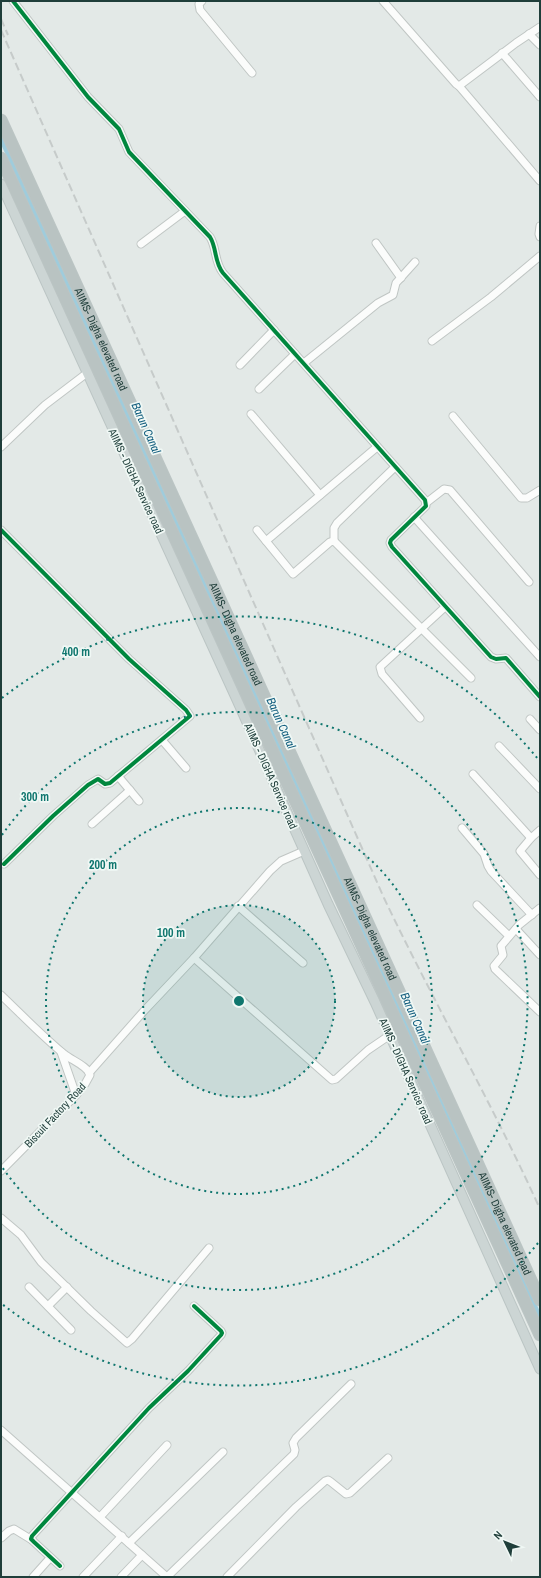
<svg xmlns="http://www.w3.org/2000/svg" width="541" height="1578" viewBox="0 0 541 1578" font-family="'Archivo Narrow',sans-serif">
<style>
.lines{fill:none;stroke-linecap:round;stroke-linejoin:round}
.canal{stroke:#9fccdc;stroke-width:7}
.minor-casing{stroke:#c0c6c4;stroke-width:9}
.major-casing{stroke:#bbc5c4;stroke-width:11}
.highway-casing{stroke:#bbc5c4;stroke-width:13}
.minor{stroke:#fbfcfb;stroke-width:7}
.major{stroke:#ccd5d4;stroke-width:9}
.highway{stroke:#b9c3c2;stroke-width:11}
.rail{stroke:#c6cbca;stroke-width:2;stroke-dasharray:8 4;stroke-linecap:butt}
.cycleway-casing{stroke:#f0f8f5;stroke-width:6}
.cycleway{stroke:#00873e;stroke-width:4}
.ring{fill:none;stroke:#0f766e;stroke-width:2;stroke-dasharray:2 4}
.labels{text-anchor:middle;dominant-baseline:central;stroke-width:3.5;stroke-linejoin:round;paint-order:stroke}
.street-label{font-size:11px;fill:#1f3e3a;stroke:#f0f8f5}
.water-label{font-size:12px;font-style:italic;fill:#145f7f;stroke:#f0f8f5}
.centre{fill:#0f766e;stroke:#f0f8f5;stroke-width:2}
.ring-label{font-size:12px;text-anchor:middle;font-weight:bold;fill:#0f766e;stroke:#f0f8f5;stroke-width:3.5;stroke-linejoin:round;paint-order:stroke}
</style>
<rect width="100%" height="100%" fill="#e3e9e7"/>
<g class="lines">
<!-- canal -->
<polyline class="canal" points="1,136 540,1320"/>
<!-- minor casing -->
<g class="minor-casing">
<g id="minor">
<path d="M 13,1 L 88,97 L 119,129 L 129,152 L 210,237 C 217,248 214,262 223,273 L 425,500 L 426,506 L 391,540 L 390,543 L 392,547 L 491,657 L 496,659 L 506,658 L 540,697"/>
<polyline points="202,1 199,4 200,10 252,73"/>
<polyline points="383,1 456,84 459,86 516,43 540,27"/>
<polyline points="529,34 540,45"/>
<polyline points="502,53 540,97"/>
<polyline points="459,86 540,181"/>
<polyline points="540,226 539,234 540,237"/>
<polyline points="376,243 401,278"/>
<polyline points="141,244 185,211"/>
<polyline points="432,341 491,297 540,256"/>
<polyline points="304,363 378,303 393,295 396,283 415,262"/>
<polyline points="240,365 274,330"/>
<polyline points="259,389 295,354"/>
<polyline points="251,414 320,495"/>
<polyline points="453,416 521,498 527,498 540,490"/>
<polyline points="1,447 45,405 87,373"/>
<polyline points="426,503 444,489 450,490 529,582"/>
<polyline points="414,517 540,657"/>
<polyline points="1,530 129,659 186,710 190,716 110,783 105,784 98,779 88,785 53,816 4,864"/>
<polyline points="257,530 293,574 330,542 333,541 335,542 471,678"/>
<polyline points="266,541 377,447"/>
<polyline points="334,541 334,528 337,523 395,467"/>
<polyline points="420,718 382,674 380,667 445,607"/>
<polyline points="530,719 540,730"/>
<polyline points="162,740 186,768"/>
<polyline points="499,746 540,789"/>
<polyline points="473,774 531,838"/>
<polyline points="118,776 139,801"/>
<polyline points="92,824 130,790"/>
<polyline points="462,828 484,854 488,866 491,871 532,915"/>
<polyline points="540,830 531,838 520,851 540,875"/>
<polyline points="477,905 509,936"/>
<polyline points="238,906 303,963"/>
<polyline points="540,908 519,925 501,946 503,955 494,966 495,969 540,1012"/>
<polyline points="516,929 540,955"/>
<polyline points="194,958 332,1080 336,1079 368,1050 390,1035"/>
<path d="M 1,995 C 22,1015 42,1036 64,1054 C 71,1060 88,1066 90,1075 L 85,1084 L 77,1094 L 1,1171"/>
<polyline points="61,1052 76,1095"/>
<polyline points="89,1073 143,1012 194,958 270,871 281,861 304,851"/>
<polyline points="1,1218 21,1235 41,1262 91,1311 127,1343 132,1339 209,1248"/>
<polyline points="29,1287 71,1330"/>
<polyline points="48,1306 67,1287"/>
<polyline points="1,1430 167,1577"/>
<polyline points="100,1517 167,1445"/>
<polyline points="1,1538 9,1531 14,1529 32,1540"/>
<polyline points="129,1543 223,1452"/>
<polyline points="60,1566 34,1542 31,1539 32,1536 149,1408 188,1371 221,1335 222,1333 221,1331 194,1306"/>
<polyline points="33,1577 50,1558"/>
<polyline points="83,1577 122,1536"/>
<polyline points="121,1577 142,1555"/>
<polyline points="167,1577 294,1454 295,1450 293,1443 296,1438 351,1384"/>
<polyline points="227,1577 296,1507 325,1481 328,1480 331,1482 346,1494 350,1493 388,1458"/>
</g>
</g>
<!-- major casing -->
<g class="major-casing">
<polyline id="major" points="1,184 237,700 328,904 375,1002 540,1369"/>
</g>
<!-- highway casing -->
<g class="highway-casing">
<g id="highway">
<path id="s1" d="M 1,120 L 540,1300"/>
<polyline points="1,158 540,1335"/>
</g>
</g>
<!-- minor -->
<use href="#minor" class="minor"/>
<!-- major -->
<use href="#major" class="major"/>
<!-- highway -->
<use href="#highway" class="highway"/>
<!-- rail -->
<g class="rail">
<polyline points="1,19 8,35"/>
<path d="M 1,30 L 384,898 C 434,1003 492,1103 540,1209"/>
</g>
<!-- cycleway casing -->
<g class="cycleway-casing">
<g id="cycleway">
<path d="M 13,1 L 88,97 L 119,129 L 129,152 L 210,237 C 217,248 214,262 223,273 L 425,500 L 426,506 L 391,540 L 390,543 L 392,547 L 491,657 L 496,659 L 506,658 L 540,697"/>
<polyline points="1,530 129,659 186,710 190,716 110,783 105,784 98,779 88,785 53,816 4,864"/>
<polyline points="60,1566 34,1542 31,1539 32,1536 149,1408 188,1371 221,1335 222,1333 221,1331 194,1306"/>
</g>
</g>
<!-- cycleway -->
<use href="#cycleway" class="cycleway"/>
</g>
<!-- distance rings -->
<circle cx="239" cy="1001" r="96" fill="#0f766e" fill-opacity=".12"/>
<g class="ring">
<circle cx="239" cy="1001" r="96"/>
<circle cx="239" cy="1001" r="193"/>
<path d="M2 835A289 289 0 1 1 2 1167"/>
<path d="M538 1243A385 385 0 0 1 2 1304M2 698A385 385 0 0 1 538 759"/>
</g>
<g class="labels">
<!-- street labels -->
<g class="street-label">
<text stroke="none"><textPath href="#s1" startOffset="241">AIIMS- Digha elevated road</textPath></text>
<text transform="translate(136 481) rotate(65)">AIIMS - DIGHA Service road</text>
<text stroke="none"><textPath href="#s1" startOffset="565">AIIMS- Digha elevated road</textPath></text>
<text transform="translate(271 776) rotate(66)">AIIMS - DIGHA Service road</text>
<text stroke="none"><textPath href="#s1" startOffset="889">AIIMS- Digha elevated road</textPath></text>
<text transform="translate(406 1071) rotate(66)">AIIMS - DIGHA Service road</text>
<text transform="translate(55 1115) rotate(-47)">Biscuit Factory Road</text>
<text stroke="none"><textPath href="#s1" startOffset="1213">AIIMS- Digha elevated road</textPath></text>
</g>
<!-- water labels -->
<g class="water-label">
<text transform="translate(146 428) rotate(66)">Barun Canal</text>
<text transform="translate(281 723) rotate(66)">Barun Canal</text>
<text transform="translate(415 1018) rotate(66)">Barun Canal</text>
</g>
</g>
<circle cx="239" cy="1001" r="6" class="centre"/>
<g class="ring-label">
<text x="76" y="656">400 m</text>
<text x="35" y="801">300 m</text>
<text x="103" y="869">200 m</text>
<text x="171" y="937">100 m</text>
</g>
<!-- border -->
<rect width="541" height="1578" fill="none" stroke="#1f3e3a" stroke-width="4"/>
<!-- north arrow -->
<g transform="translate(505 1542) rotate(313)" stroke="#f0f8f5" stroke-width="3" paint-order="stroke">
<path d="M0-3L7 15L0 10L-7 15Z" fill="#1f3e3a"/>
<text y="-6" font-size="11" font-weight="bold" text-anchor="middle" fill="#1f3e3a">N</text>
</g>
</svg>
